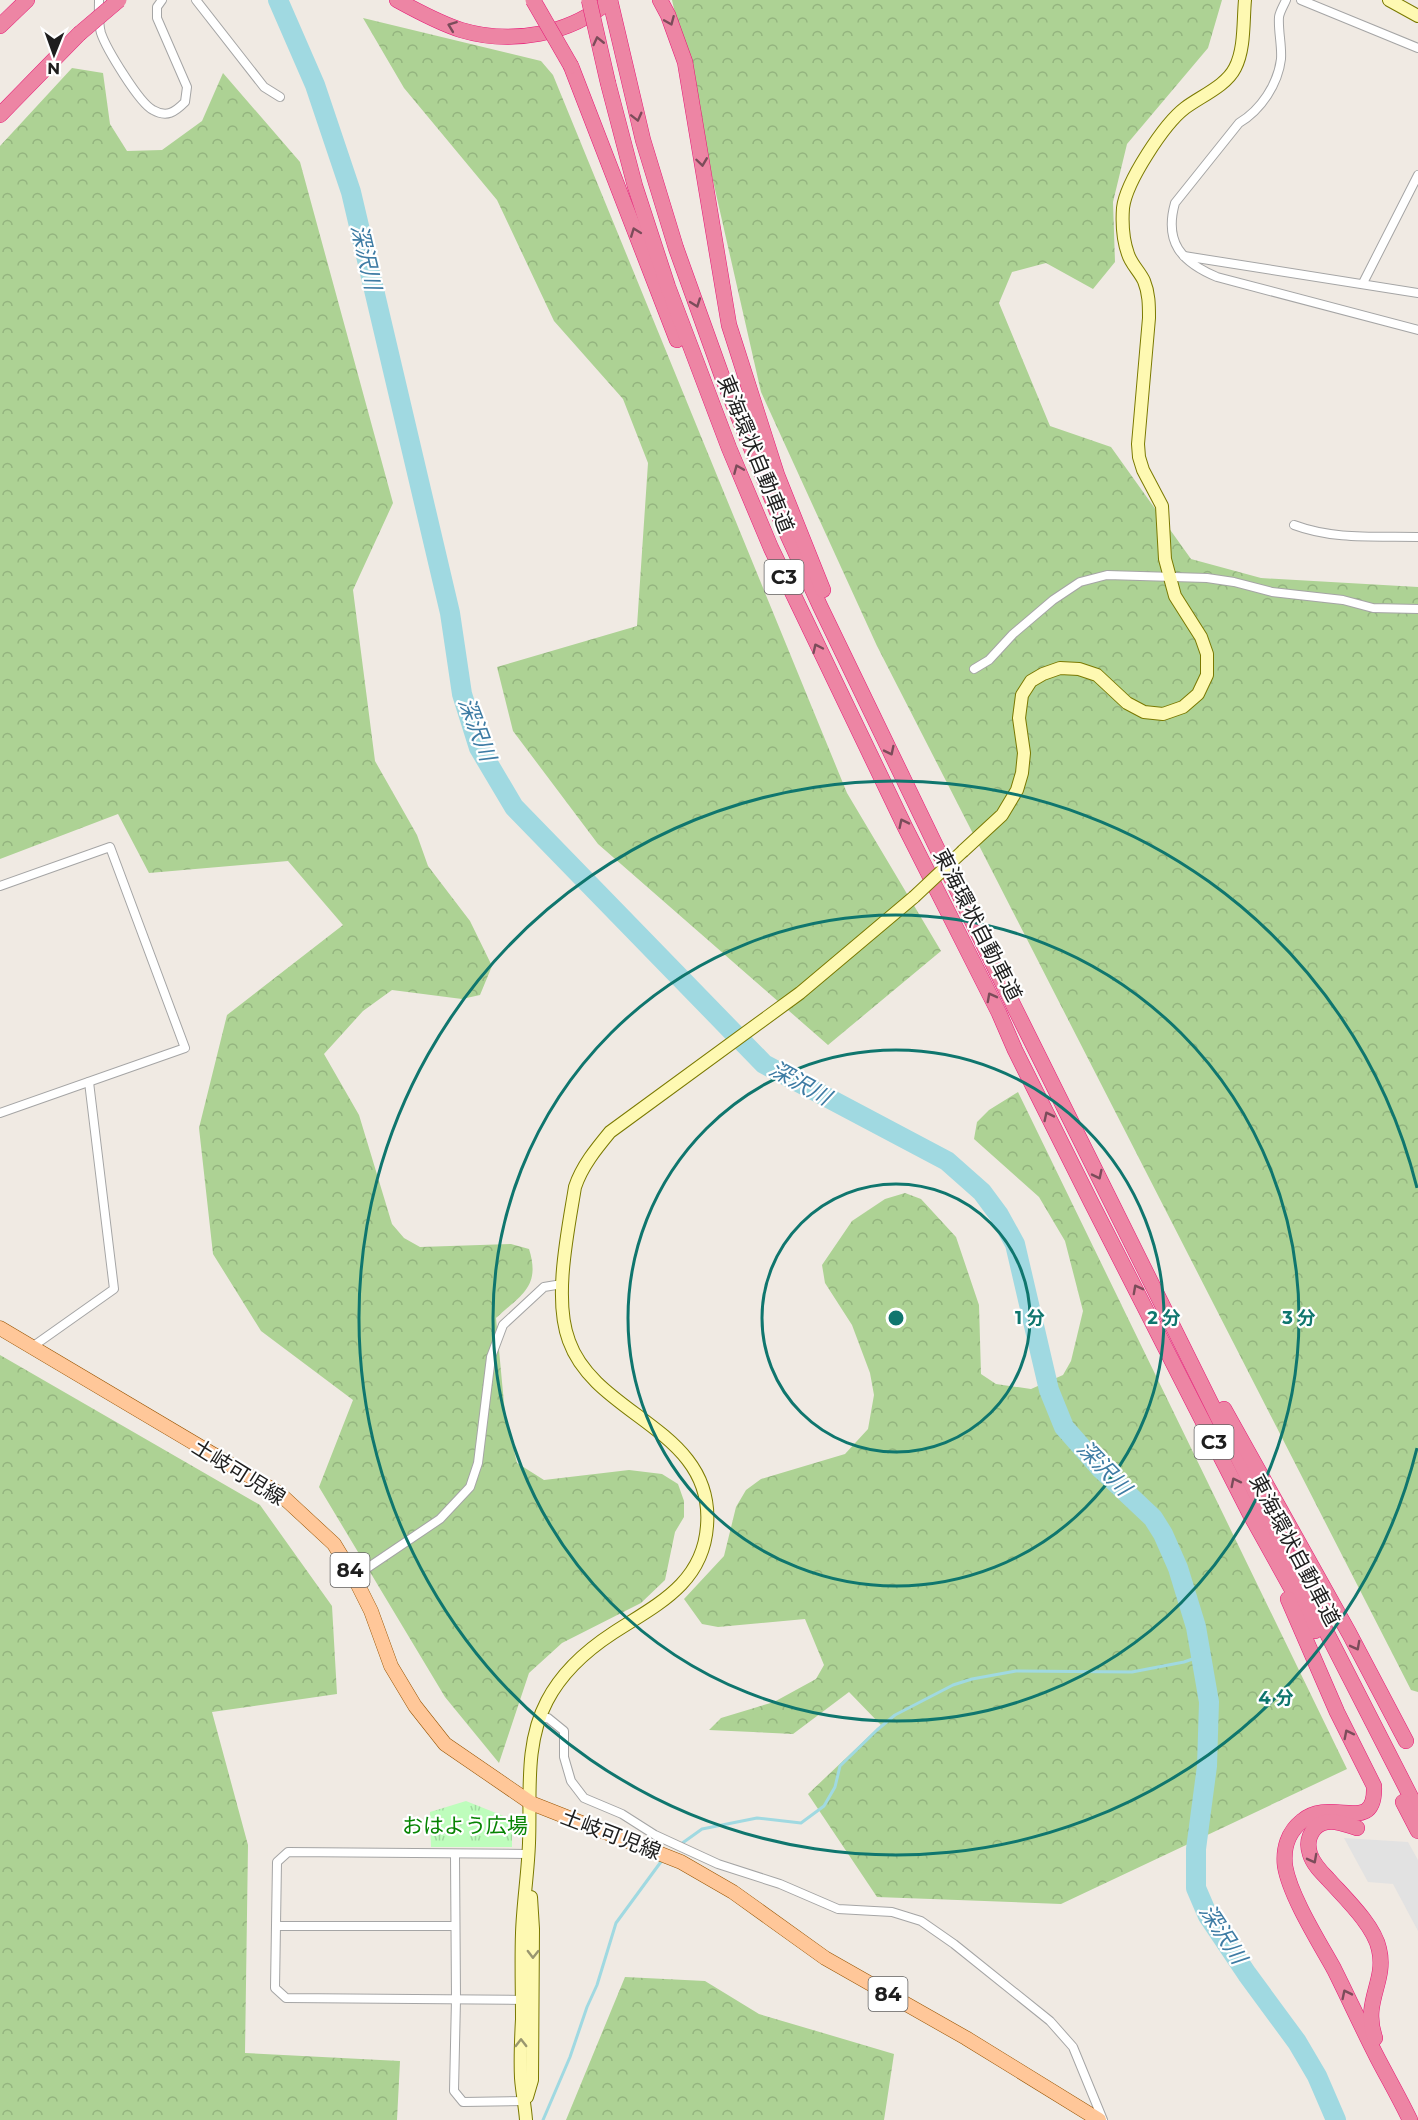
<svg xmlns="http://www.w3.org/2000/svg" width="1418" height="2120" viewBox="0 0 1418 2120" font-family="Montserrat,'Noto Sans JP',sans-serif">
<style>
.forest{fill:url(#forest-crowns)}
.park{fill:url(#park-tufts)}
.parking{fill:#e2e2e2}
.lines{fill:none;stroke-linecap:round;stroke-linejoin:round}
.stream{stroke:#a0d9e1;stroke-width:3}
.river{stroke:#a0d9e1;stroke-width:20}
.street-casing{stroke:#a5a5a5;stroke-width:10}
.secondary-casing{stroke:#7a7900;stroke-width:14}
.primary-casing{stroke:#985400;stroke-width:15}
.highway-casing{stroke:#e61775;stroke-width:16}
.street{stroke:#fff;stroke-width:8}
.secondary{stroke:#fef9b2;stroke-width:12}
.primary{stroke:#ffc799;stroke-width:14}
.highway{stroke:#ed85a4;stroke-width:15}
.secondary-bridge-casing{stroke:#7a7900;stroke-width:14;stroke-linecap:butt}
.highway-bridge-casing{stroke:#e61775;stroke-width:16;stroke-linecap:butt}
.secondary-bridge{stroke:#fef9b2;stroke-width:12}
.highway-bridge{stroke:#ed85a4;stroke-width:15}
.oneway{stroke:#7b4c5a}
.oneway2{stroke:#99966f}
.ring{fill:none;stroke:#0f766e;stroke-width:3}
.labels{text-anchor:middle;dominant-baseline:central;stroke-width:4.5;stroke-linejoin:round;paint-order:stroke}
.shield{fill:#fff;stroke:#626262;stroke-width:1.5}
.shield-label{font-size:20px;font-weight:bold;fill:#1e1e1e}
.street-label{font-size:21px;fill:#1e1e1e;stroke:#fff}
.park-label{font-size:21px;fill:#078403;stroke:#fff}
.water-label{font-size:22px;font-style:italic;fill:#3e7ca4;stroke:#fff}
.centre{fill:#0f766e;stroke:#fff;stroke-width:3}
.ring-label{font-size:18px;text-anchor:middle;font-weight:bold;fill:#0f766e;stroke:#fff;stroke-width:4.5;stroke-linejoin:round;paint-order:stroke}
</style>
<defs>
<pattern id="forest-crowns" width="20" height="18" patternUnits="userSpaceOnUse" patternTransform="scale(1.5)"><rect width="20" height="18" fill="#add294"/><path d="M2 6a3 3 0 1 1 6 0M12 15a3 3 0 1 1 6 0" fill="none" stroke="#94b47f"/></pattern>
<pattern id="park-tufts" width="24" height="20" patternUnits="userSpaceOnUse" patternTransform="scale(1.5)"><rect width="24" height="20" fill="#befdbc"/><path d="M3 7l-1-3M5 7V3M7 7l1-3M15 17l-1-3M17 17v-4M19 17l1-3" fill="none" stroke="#a3d8a1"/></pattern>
</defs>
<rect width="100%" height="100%" fill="#f0eae3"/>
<!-- forest -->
<g class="forest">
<polygon points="672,0 1222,0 1208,48 1127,144 1113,202 1115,262 1093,289 1046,263 1012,272 999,303 1050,426 1111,447 1191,559 1261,578 1418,587 1418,1692 1411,1690 877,646 761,392"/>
<polygon points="363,18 541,61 553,75 847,793 941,951 828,1045 598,844 513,731 497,667 637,626 648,463 623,399 554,321 497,200 404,88"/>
<path d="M 72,68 L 103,73 L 110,124 L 127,151 L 162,150 L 202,121 L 223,73 L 300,162 L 393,503 L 353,590 L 375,761 L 417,835 L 428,866 L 470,921 L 492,966 L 480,995 L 462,999 L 392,990 L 363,1011 L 324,1054 L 359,1115 L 392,1224 L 404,1238 L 420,1247 L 511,1244 L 529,1249 C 541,1287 521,1295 496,1318 L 505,1414 L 517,1463 L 544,1480 L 629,1470 L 662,1474 L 678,1484 L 684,1501 L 684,1517 L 675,1532 L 665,1580 L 641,1603 L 562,1643 L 529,1673 L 499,1763 L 445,1697 L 319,1487 L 353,1400 L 261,1331 L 213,1254 L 199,1128 L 227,1015 L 343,925 L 288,861 L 149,873 L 118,814 L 0,859 L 0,146 Z"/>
<polygon points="1018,1092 1347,1769 1061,1904 877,1897 808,1794 881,1725 849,1692 793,1734 709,1730 721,1718 774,1702 816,1679 824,1665 805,1619 718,1627 702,1624 684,1599 724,1556 736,1507 746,1490 761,1479 845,1454 868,1429 874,1395 870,1373 852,1325 825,1283 822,1265 852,1221 885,1199 905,1193 921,1199 956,1237 979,1305 981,1374 996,1384 1031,1389 1063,1375 1071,1361 1083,1311 1065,1241 1039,1197 974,1139 977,1122 989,1110"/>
<polygon points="0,1355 260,1505 332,1606 337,1694 212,1712 248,1845 245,2053 400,2061 397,2120 0,2120"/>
<polygon points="625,1977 705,1981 759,2014 894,2054 884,2120 566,2120"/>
</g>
<!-- park -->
<polygon class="park" points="466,1801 506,1817 512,1824 512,1847 431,1847 430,1812"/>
<!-- parking -->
<polygon class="parking" points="1344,1838 1408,1842 1418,1860 1418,1931 1393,1884 1368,1882"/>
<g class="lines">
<!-- stream -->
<g class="stream">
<polyline points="681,1844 702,1829 757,1818 801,1823 824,1806 835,1787 840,1766 877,1730 895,1715 953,1685 972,1679 1016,1671 1132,1672 1184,1662 1201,1656"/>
<polyline points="543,2120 570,2057 587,2007 597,1985 616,1923 663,1859"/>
</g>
<!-- river -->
<polyline class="river" points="278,0 315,85 351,192 450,613 462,694 479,748 514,807 764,1064 947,1161 982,1192 999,1215 1015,1244 1049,1390 1064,1427 1100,1468 1153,1518 1163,1534 1178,1568 1196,1627 1209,1702 1207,1766 1196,1849 1196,1888 1208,1916 1247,1974 1297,2042 1317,2076 1336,2120"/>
<!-- street casing -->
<g class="street-casing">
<g id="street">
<path d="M 99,0 C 99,10 98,23 101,33 C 106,48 139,103 153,110 C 167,118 175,112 185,102 L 187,87 L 157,18 L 157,7 L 162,0"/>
<polyline points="196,0 264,87 280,97"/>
<path d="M 1286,0 C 1284,5 1280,11 1279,17 C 1278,31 1282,45 1281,59 C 1278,84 1261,110 1239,123 L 1175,203 C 1164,242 1181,262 1217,277 L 1418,330"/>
<polyline points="1301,0 1418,48"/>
<polyline points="1184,256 1418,293"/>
<polyline points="1363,283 1418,175"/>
<path d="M 1294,525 C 1334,540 1376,536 1418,537"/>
<polyline points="974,669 989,660 1013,634 1053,600 1080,582 1107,575 1207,578 1234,582 1272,592 1343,600 1373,608 1418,609"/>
<polyline points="0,886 110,847 185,1048 0,1113"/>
<polyline points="32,1347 114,1289 89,1082"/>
<polyline points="354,1577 440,1519 470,1487 478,1463 491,1357 503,1325 544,1287 562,1284"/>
<polyline points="539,1719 548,1718 564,1731 564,1757 571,1781 584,1798 622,1814 655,1835 718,1864 780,1884 838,1909 892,1912 921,1921 954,1944 1050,2021 1073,2047 1103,2120"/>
<polyline points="455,1855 456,1999 454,2091 463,2102 525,2101"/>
<polyline points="277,1926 455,1926"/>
<polyline points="525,2000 286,1998 275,1988 277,1862 288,1852 529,1854"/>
</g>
</g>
<!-- secondary casing -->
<g class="secondary-casing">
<g id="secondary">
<polyline points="1389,0 1418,16"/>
<path d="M 963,851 L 1002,815 L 1017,790 L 1022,773 L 1024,753 L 1019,718 L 1022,695 L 1031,681 L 1043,674 L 1060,668 L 1079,669 L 1097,675 L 1127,703 L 1144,712 L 1163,714 L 1183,707 L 1198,694 L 1207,675 L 1207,654 L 1201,637 L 1175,596 L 1165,559 L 1162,506 L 1143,470 L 1139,457 L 1138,444 L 1149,318 C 1149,305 1149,293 1144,281 C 1140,272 1131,264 1128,254 C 1123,240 1122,222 1123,208 C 1126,182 1164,124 1185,108 C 1201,96 1226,86 1235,68 C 1245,49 1243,21 1245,0"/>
<polyline points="527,2097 532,2080 533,1929 531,1897"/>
<path d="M 526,2120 C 525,2106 522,2092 521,2078 C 520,2058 521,2038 522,2019 C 522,1990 521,1962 522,1933 C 523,1903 528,1873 529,1843 C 531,1796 524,1744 547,1701 C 562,1672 587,1650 613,1633 C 656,1605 703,1584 707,1526 C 715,1429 596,1417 569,1341 C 553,1299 568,1231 575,1187 C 582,1166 596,1149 610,1132 L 800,993 L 914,897"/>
</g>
</g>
<!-- primary casing -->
<g class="primary-casing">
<polyline id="primary" points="0,1328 280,1494 334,1544 354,1577 371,1611 391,1666 415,1706 445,1744 531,1803 681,1862 733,1892 825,1958 966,2038 1099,2120"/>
</g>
<!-- highway casing -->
<g class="highway-casing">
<g id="highway">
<path d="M 397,0 C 417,11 439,23 461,30 C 511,45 570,35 610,0 L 643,140 L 676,248 L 723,379 L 778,514 L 820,606 L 988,954 L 1263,1508 L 1418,1811"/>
<polyline points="660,0 668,15 685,62 729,325 777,475 823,590"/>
<polyline points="0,26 27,0"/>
<polyline points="571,66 677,340"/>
<polyline points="608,83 635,186 668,287 729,448 771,548 905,827 999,1013 1015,1050 1091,1202 1250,1514 1315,1631"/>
<polyline points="0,115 79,34"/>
<polyline points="1224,1409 1349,1633 1406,1741"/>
<path d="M 1288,1599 L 1337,1712 L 1374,1786 C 1376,1837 1331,1796 1302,1821 C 1288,1832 1283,1849 1285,1866 C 1290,1896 1319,1942 1334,1969 C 1349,1999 1363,2030 1378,2059 C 1389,2080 1400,2099 1410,2120"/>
<polyline points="1403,1802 1418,1831"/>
<path d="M 1357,1828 C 1343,1824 1327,1816 1315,1828 C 1308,1836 1307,1845 1310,1854 C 1313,1864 1321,1872 1328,1879 C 1344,1897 1374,1925 1379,1949 C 1387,1982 1362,2001 1375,2038"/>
</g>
</g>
<!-- street -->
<use href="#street" class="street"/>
<!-- secondary -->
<use href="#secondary" class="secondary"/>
<!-- primary -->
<use href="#primary" class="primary"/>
<!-- highway -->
<use href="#highway" class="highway"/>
<!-- secondary-bridge casing -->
<g class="secondary-bridge-casing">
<polyline id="secondary-bridge" points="914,897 963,851"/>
</g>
<!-- highway-bridge casing -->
<g class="highway-bridge-casing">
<g id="highway-bridge">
<polyline points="533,0 571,66"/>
<polyline points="589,0 608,83"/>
<polyline points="79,34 119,0"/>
</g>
</g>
<!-- secondary-bridge -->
<use href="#secondary-bridge" class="secondary-bridge"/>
<!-- highway-bridge -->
<use href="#highway-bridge" class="highway-bridge"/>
</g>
<!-- one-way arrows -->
<defs><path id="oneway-chevron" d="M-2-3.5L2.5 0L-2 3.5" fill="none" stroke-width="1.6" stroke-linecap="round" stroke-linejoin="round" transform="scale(1.5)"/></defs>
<g class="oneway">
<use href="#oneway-chevron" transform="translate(670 21) rotate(67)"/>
<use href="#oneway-chevron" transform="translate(452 26) rotate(-159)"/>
<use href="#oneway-chevron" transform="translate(598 41) rotate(-103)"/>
<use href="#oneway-chevron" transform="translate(637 117) rotate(76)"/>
<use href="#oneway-chevron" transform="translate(702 162) rotate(82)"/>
<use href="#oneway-chevron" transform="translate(635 232) rotate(-111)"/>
<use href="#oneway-chevron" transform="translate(696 303) rotate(70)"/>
<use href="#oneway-chevron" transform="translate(738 469) rotate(-113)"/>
<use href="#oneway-chevron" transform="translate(817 648) rotate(-115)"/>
<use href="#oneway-chevron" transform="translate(890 751) rotate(64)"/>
<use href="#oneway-chevron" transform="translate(903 823) rotate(-116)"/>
<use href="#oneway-chevron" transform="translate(991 997) rotate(-118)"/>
<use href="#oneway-chevron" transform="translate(1048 1116) rotate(-116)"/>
<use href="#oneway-chevron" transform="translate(1098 1175) rotate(64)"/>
<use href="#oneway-chevron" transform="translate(1137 1289) rotate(-118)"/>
<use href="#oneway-chevron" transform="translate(1235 1482) rotate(-117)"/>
<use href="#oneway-chevron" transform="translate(1356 1646) rotate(62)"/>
<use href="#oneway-chevron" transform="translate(1348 1734) rotate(-117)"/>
<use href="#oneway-chevron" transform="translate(1313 1859) rotate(62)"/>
<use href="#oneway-chevron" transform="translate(1346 1994) rotate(-116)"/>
</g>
<g class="oneway2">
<use href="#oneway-chevron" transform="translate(533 1954) rotate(91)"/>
<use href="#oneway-chevron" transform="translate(521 2043) rotate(-90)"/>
</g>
<!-- distance rings -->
<g class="ring">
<circle cx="896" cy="1318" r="134"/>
<circle cx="896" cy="1318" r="268"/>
<circle cx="896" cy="1318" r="403"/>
<path d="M1417 1448A537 537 0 1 1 1417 1188"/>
</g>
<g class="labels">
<!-- shield labels -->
<g class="shield">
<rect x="764.5" y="560" width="39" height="34" rx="4.5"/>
<rect x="1194.5" y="1425" width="39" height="34" rx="4.5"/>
<rect x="330.5" y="1553" width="39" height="34" rx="4.5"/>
<rect x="868.5" y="1977" width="39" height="34" rx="4.5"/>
</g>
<g class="shield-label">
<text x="784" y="577">C3</text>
<text x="1214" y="1442">C3</text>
<text x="350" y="1570">84</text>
<text x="888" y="1994">84</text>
</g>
<!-- street labels -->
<g class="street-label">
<text transform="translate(756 454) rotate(68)">東海環状自動車道</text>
<text transform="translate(978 925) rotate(63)">東海環状自動車道</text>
<text transform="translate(239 1472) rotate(32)">土岐可児線</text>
<text transform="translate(1295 1550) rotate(62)">東海環状自動車道</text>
<text transform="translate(611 1834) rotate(21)">土岐可児線</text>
</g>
<!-- park labels -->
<g class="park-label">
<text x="465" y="1825">おはよう広場</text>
</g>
<!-- water labels -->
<g class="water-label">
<text transform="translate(366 257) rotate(77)">深沢川</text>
<text transform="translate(477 729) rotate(69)">深沢川</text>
<text transform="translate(800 1083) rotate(29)">深沢川</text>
<text transform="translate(1104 1468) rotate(46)">深沢川</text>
<text transform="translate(1223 1934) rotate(57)">深沢川</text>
</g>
</g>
<circle cx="896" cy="1318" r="9" class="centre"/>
<g class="ring-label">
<text x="1030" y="1324">1 分</text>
<text x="1164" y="1324">2 分</text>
<text x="1299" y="1324">3 分</text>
<text x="1276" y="1704">4 分</text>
</g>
<!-- north arrow -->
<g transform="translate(54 54) rotate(181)" stroke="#ffffff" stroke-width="4.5" paint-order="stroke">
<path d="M0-4.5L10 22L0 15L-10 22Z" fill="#1e1e1e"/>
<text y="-9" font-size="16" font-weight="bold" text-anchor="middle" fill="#1e1e1e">N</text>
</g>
</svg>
